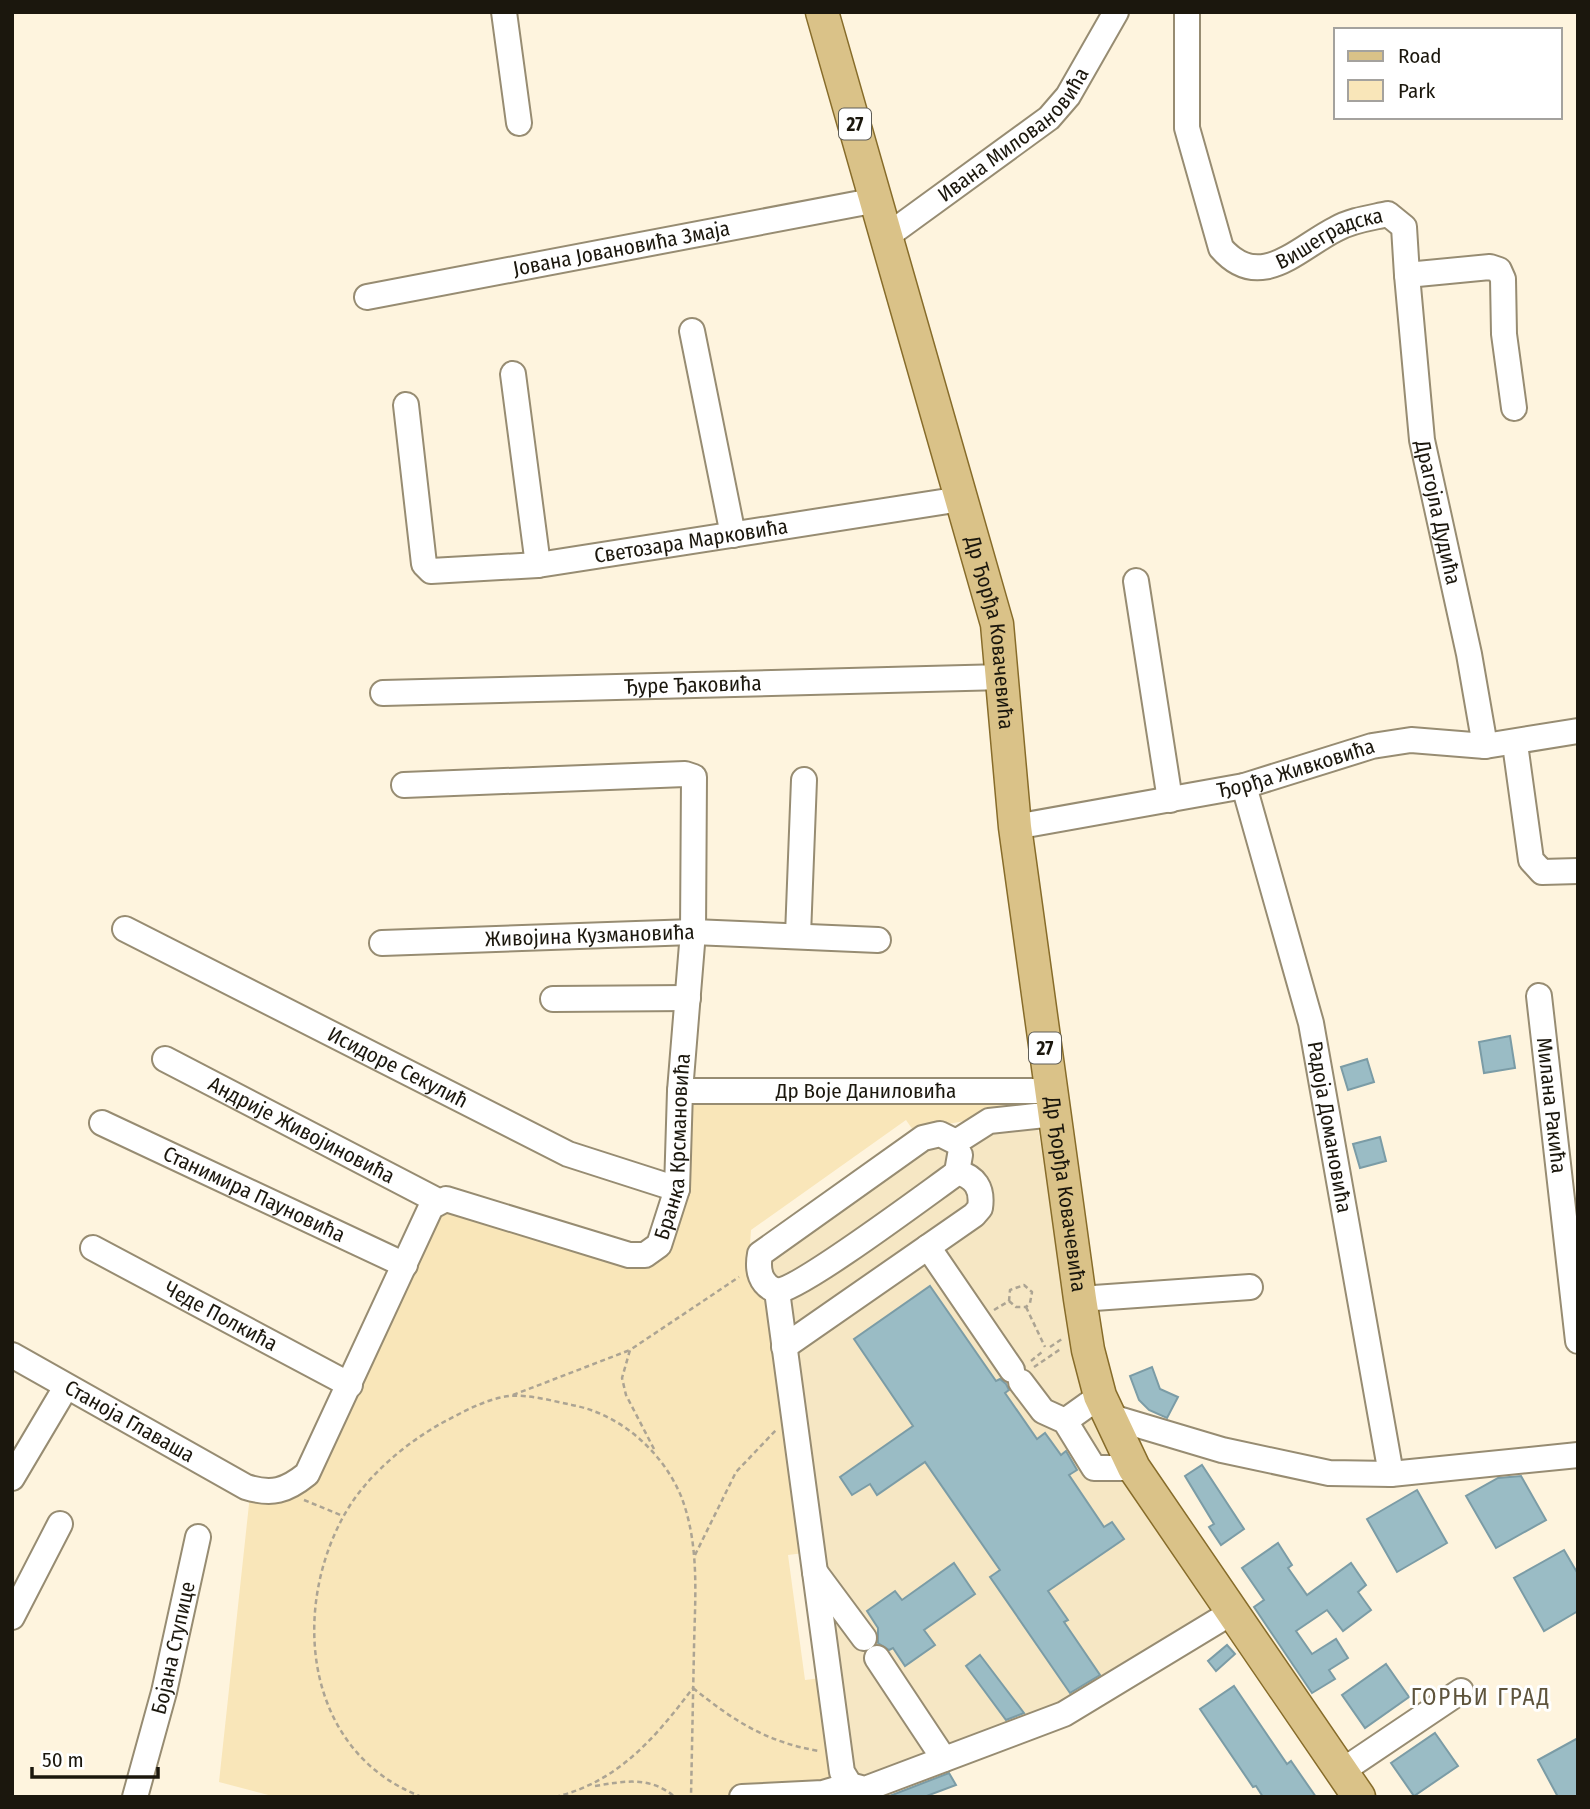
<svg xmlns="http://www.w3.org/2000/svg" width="1590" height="1809" viewBox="0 0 1590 1809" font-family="'Fira Sans Condensed',sans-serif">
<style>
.built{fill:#f6e7c4}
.green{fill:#f9e6b9}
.building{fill:#9abcc5;stroke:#7b9ca6;stroke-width:2}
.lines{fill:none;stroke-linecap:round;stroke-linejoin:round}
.minor-casing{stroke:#978c72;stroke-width:28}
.major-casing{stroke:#876c2a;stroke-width:35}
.path{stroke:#aca493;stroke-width:2.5;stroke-dasharray:5 3.5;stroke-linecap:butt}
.minor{stroke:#fff;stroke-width:24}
.major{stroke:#dac288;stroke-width:32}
.labels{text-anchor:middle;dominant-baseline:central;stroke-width:6;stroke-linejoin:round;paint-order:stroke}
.shield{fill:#fff;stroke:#5f5d56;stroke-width:2}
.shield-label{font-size:19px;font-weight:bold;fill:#1b170d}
.street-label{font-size:21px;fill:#1b170d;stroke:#fff}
.neighbourhood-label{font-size:23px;letter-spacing:2px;fill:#5e543c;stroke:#fff}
</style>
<rect width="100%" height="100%" fill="#fef4de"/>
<!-- built -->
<polygon class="built" points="1037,1124 1073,1321 1219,1612 1059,1709 868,1783 849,1769 792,1348 752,1245 769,1238 891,1153"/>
<!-- green -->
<polygon class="green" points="1044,1097 1045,1107 913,1130 906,1120 751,1230 749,1259 770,1301 804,1553 788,1555 805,1680 821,1678 836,1784 767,1797 276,1797 219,1782 250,1495 292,1497 443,1209 650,1263 685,1100"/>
<!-- building -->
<g class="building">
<polygon points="1510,1036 1515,1068 1484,1073 1479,1042"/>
<polygon points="1367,1059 1374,1082 1348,1090 1341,1067"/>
<polygon points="1380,1137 1386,1161 1360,1168 1353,1144"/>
<polygon points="930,1286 996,1381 1000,1379 1006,1384 1009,1390 1005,1393 1037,1439 1045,1433 1061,1455 1066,1451 1077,1470 1069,1475 1104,1527 1112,1522 1124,1539 1048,1591 1068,1620 1064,1622 1100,1675 1070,1693 990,1577 1000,1570 925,1462 877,1495 870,1484 852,1495 840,1477 913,1426 854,1339"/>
<polygon points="1152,1367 1160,1389 1178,1397 1167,1418 1149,1410 1139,1400 1130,1376"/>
<polygon points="1202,1465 1244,1529 1221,1545 1209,1527 1214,1524 1185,1476"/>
<polygon points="1521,1476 1546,1520 1496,1548 1466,1496 1498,1478"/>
<polygon points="1417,1490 1447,1543 1397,1572 1367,1519"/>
<polygon points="1278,1543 1292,1565 1288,1568 1307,1595 1351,1563 1366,1585 1358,1592 1371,1610 1343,1631 1327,1610 1296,1631 1312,1654 1336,1639 1348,1658 1329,1670 1335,1679 1312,1693 1254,1607 1264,1600 1242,1568"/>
<polygon points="1564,1550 1578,1574 1578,1611 1544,1631 1514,1578"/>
<polygon points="954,1563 975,1594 924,1630 935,1645 905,1666 893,1648 889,1650 878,1643 878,1628 867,1611 895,1591 902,1600"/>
<polygon points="1227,1645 1235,1654 1216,1671 1208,1661"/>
<polygon points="980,1655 1024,1713 1006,1720 966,1666"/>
<polygon points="1386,1664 1409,1697 1365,1728 1342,1695"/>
<polygon points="1234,1686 1287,1764 1291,1761 1316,1797 1263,1797 1256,1786 1253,1787 1200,1709"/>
<polygon points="1435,1733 1458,1766 1414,1796 1391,1763"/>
<polygon points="1578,1738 1578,1797 1558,1797 1538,1760"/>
<polygon points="949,1773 956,1785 924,1797 887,1797"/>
</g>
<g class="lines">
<!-- minor casing -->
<g class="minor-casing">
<g id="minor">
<polyline points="504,12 519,123"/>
<path id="s1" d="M 1187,12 L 1187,128 L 1221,248 C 1260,293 1298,248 1336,229 C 1352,220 1370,218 1388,214 L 1404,227 L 1407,275 L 1490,267 L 1499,270 L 1503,279 L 1504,334 L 1514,408"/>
<path id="s2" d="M 887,236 L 1049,118 L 1068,96 L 1116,12"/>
<path id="s3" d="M 1407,275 L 1422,440 L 1469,654 L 1485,746"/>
<path id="s4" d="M 367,297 L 877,200"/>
<polyline points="692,331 733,535"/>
<polyline points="513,374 538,565"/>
<path id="s5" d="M 406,405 L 424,564 L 431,571 L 538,565 L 961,499"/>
<polyline points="1136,581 1170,800"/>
<path id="s6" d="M 383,693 L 1004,677"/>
<polyline points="1515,744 1531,860 1542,872 1578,871"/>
<path id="s7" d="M 1244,786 L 1311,1023 L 1391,1474"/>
<path id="s8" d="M 1015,827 L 1244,786 L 1372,746 L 1411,740 L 1485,746 L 1578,731"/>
<path id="s9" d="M 125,929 L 568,1154 L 677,1189"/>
<polyline points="798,935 804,780"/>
<path id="s10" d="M 382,943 L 693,932 L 878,940"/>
<path id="s11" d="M 1539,996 L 1578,1341"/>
<polyline points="553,999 688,998"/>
<path id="s12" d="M 165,1059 L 438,1201"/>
<path id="s13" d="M 680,1091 L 1051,1091"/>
<path d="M 1054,1114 L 989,1121 L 956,1142 L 940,1134 L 923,1138 L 760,1254 C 757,1270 760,1285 777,1291 L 842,1772 L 850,1785 L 865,1789 L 1064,1714 L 1234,1611"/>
<path id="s14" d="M 102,1123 L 405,1265"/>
<polyline points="928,1247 1012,1370"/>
<path id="s15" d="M 93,1248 L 350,1385"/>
<path d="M 777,1291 C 800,1289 923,1197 951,1177 L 957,1172 L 960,1155"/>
<polyline points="1080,1299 1250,1287"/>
<path d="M 784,1347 L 974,1215 L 980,1208 C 983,1188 975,1177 957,1172"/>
<path id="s16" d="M 12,1355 L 246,1487 C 272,1495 286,1491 307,1474 L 431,1207 L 446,1199 L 629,1255 L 645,1255 L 659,1245 L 677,1189 L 680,1091 L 693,932 L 694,777 L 685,774 L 404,785"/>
<polyline points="1021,1382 1043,1411 1065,1421 1094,1468 1134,1468"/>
<polyline points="1108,1416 1222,1450 1329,1473 1391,1474 1578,1455"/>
<polyline points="1065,1421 1100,1396"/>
<polyline points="12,1478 66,1387"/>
<polyline points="815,1572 864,1638"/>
<polyline points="12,1617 60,1524"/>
<polyline points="877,1658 944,1759"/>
<polyline points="1342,1771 1461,1691"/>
<path id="s17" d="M 135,1797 L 164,1692 L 198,1537"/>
<polyline points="742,1797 823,1793 850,1785"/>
</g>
</g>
<!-- major casing -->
<g class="major-casing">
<g id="major">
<path id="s18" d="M 822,12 L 997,624 L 1015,827 L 1080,1299 L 1088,1350 L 1100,1396 L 1134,1468 L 1359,1797"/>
</g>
</g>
<!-- path -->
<g class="path">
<polyline points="1009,1301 1010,1290 1024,1285 1032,1292 1030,1303 1026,1307"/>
<polyline points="1009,1301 1016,1307 1026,1307"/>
<polyline points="1026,1307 1045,1347"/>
<polyline points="994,1310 1009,1301"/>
<polyline points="1050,1347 1062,1339"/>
<polyline points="1031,1361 1042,1352"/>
<polyline points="1034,1367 1062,1348"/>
<polyline points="513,1395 630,1350"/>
<polyline points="654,1449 626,1395 622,1378 630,1350 739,1277"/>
<polyline points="304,1500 343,1516"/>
<polyline points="695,1555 736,1472 776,1430"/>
<path d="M 693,1688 C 734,1721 766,1742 819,1751"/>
<path d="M 595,1786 C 625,1781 650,1776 675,1797"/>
<path d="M 422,1797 C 308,1754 290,1617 342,1519 C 363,1479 402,1446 440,1424 C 461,1413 485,1399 509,1396 C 528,1394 553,1401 572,1405 C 620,1414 662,1451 681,1496 C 700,1545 695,1597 694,1648 C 693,1698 692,1747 691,1797"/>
<path d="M 555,1797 C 618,1782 655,1738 693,1688"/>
</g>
<!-- minor -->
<use href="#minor" class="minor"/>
<!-- major -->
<use href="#major" class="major"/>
</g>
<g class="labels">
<!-- shield labels -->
<g class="shield">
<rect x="839" y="108.5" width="32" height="31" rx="5"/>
<rect x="1029" y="1032.5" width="32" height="31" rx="5"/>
</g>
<g class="shield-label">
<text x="855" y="124">27</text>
<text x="1045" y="1048">27</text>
</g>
<!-- street labels -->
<g class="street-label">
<text stroke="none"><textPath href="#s2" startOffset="163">Ивана Миловановића</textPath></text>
<text stroke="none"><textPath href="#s1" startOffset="362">Вишеградска</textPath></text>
<text stroke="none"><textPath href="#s4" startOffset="259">Јована Јовановића Змаја</textPath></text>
<text stroke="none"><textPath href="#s3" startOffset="240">Драгојла Дудића</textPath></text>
<text stroke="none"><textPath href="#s5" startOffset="432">Светозара Марковића</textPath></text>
<text stroke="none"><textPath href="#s18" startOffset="644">Др Ђорђа Ковачевића</textPath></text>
<text stroke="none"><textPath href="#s6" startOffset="310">Ђуре Ђаковића</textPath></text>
<text stroke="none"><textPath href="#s8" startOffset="287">Ђорђа Живковића</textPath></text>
<text stroke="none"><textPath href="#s10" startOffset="208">Живојина Кузмановића</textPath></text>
<text stroke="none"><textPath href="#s9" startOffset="306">Исидоре Секулић</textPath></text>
<text stroke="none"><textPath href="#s13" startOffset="186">Др Воје Даниловића</textPath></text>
<text stroke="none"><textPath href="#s11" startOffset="110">Милана Ракића</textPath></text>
<text stroke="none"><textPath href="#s7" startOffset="352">Радоја Домановића</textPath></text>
<text stroke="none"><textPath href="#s12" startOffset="154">Андрије Живојиновића</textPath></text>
<text stroke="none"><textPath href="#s16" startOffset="971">Бранка Крсмановића</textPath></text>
<text stroke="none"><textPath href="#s14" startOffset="168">Станимира Пауновића</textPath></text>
<text stroke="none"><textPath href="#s18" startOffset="1211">Др Ђорђа Ковачевића</textPath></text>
<text stroke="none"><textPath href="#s15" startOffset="145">Чеде Полкића</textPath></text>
<text stroke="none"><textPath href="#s16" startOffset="135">Станоја Главаша</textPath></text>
<text stroke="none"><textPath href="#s17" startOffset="154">Бојана Ступице</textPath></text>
</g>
<!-- neighbourhood labels -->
<g class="neighbourhood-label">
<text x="1481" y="1697">ГОРЊИ ГРАД</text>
</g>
</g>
<!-- border -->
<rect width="1590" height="1809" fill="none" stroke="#1b170d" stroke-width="28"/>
<!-- legend -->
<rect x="1334" y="28" width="228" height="91" fill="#ffffff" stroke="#a4a29e" stroke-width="2"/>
<rect x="1348" y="51" width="35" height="10" fill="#dac288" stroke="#a4a29e" stroke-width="2"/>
<text x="1398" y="63" font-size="21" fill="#1b170d">Road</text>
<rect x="1348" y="80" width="35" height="21" fill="#f9e6b9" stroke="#a4a29e" stroke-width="2"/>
<text x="1398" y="98" font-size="21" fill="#1b170d">Park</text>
<!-- scale -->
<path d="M32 1767v10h126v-10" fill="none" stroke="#1b170d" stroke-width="3.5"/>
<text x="42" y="1767" font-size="21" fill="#1b170d" stroke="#ffffff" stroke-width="5" paint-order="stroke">50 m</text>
</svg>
